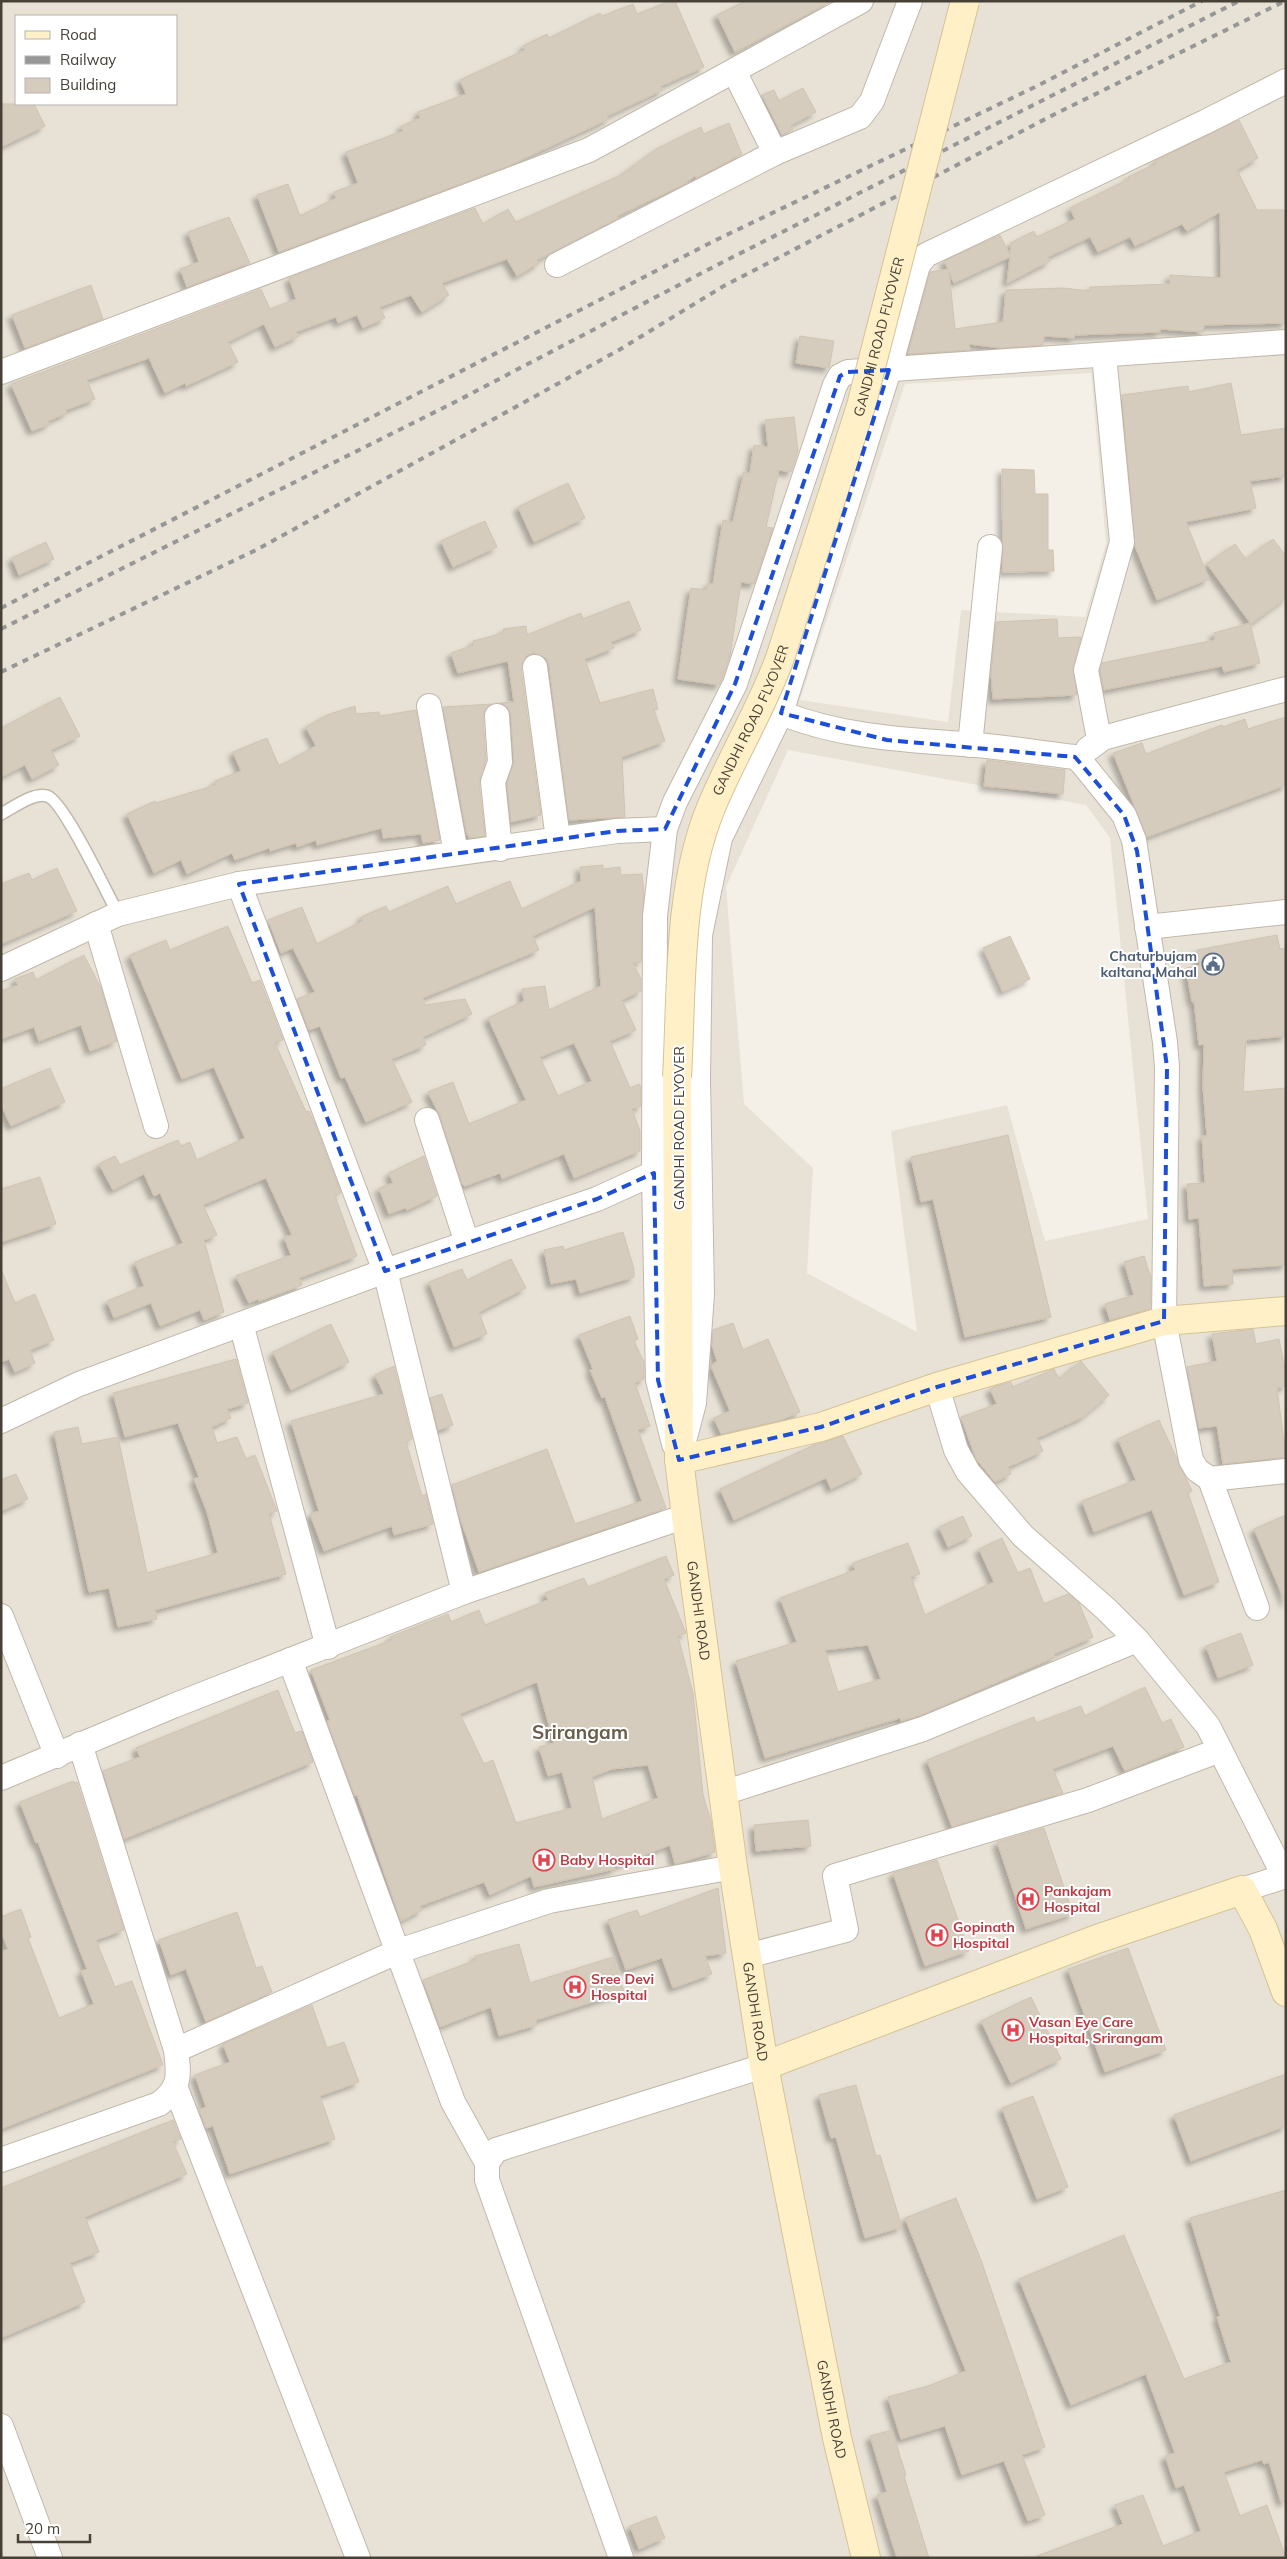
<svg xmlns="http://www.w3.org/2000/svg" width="1287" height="2559" viewBox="0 0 1287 2559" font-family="Mulish,sans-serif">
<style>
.residential{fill:#e8e2d6;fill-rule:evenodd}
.building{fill:#d6ccbd;stroke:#d1c3b0;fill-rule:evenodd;filter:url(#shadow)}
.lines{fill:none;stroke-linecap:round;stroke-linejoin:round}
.lane-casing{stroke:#c0b8aa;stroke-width:14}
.street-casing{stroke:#c0b8aa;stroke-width:26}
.secondary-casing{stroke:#d4c397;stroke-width:30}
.lane{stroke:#fff;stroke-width:11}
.street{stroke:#fff;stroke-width:24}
.secondary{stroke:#fff0c7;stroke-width:28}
.rail{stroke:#979797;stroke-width:4;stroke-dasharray:6 6;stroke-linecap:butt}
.secondary-bridge-casing{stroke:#d4c397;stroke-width:30;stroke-linecap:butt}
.secondary-bridge{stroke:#fff0c7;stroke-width:28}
.marked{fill:none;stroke:#1d4ed8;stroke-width:4;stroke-dasharray:10 6;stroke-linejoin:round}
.labels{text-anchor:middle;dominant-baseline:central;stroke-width:4;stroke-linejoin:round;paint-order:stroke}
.street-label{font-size:14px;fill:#474036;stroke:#fff}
.service-label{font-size:14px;font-weight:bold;fill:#4e5e75;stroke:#fff;text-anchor:end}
.health-label{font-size:14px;font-weight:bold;fill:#be3a42;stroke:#fff;text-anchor:start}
.district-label{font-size:19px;font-weight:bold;fill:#6a5e4d;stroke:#fff}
</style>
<defs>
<filter id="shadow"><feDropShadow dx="-4.5" dy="4.5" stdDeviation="2.5" flood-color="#0004"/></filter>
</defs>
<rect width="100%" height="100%" fill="#f4f0e8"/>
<!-- residential -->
<path class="residential" d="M 1,1 L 1286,1 L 1286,2558 L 1,2558 ZM 16,16 L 176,16 L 176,104 L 16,104 ZM 1091,373 L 1106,543 L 1085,617 L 961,610 L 948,722 L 800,700 L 905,384 ZM 788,750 L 1086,805 L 1110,838 L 1148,1219 L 1045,1241 L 1007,1105 L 891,1131 L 917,1332 L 807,1273 L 813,1168 L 744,1104 L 726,887 Z"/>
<!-- building -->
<g class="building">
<polygon points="670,1 675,1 704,67 661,86 663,90 607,116 609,119 508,166 279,252 257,195 288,184 300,216 336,198 334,192 358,183 346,152 403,131 401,126 420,118 418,112 466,94 460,80 525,50 523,46 547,34 549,38 600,13 602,16 633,4 637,14"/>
<polygon points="746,1 832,1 735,52 717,15"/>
<polygon points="803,88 816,112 791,125 793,130 782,135 762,95 774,90 779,101"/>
<polygon points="1,104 34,104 45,126 1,147"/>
<path d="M 1239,120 L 1258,158 L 1237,170 L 1257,210 L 1286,210 L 1286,323 L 1204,325 L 1203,332 L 1160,329 L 1160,332 L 1075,335 L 1074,338 L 1044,336 L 1043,345 L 1001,348 L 969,344 L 970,350 L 908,354 L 930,272 L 948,269 L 944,261 L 1000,235 L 1010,255 L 1011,243 L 1034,231 L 1037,237 L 1075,219 L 1070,208 L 1129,179 L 1128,177 L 1156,164 L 1155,161 ZM 1220,212 L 1221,278 L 1170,275 L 1170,284 L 1090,287 L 1090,291 L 1063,288 L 1006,290 L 1003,322 L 955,329 L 949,272 L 954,283 L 1010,257 L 1007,283 L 1050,261 L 1048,257 L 1090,237 L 1098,252 L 1130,237 L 1135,246 L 1182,224 L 1187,231 Z"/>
<polygon points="729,123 742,154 696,178 695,176 682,185 617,216 618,218 537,260 539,263 517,276 507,259 442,283 449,295 422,312 411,295 380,307 385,318 363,328 357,315 338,323 336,317 296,332 299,336 275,347 264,324 228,342 238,362 186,386 185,383 165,393 149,358 87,380 95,399 66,410 67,413 48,421 50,424 32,431 11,384 261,289 270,309 296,299 289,278 475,208 483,224 508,209 516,222 621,175 658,148 701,127 704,134"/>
<polygon points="229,217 250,263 187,287 180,269 199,262 188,232"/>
<polygon points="91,285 103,319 25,348 12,315"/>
<polygon points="800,336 834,341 829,368 796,363"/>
<polygon points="1231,383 1241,435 1286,428 1286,476 1250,481 1256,508 1186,522 1209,579 1157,600 1135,546 1122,395 1188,386 1189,392"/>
<polygon points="794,417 798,451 791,472 779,470 766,527 773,528 754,584 741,582 730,656 722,679 719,685 678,679 691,588 707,590 708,583 713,584 723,520 733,522 744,472 750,473 754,445 768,447 765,420"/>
<polygon points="1002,469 1034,470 1035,494 1048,494 1048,550 1053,550 1054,571 1003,572"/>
<polygon points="568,483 585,518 534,542 518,507"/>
<polygon points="485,521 497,547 453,567 441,541"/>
<polygon points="1273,539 1286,556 1286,598 1251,624 1207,564 1235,544 1246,559"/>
<polygon points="46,542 54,559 19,575 12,558"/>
<polygon points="629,601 641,630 611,642 614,648 585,659 600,703 653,689 658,709 654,710 665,741 622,757 625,817 569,820 549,665 546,658 534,653 526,656 521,669 541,815 511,822 507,784 514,761 511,715 508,708 500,703 514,702 508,661 458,673 451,653 474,645 473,641 504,633 503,629 526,626 527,635 581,613 583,619"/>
<polygon points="1057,619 1058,638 1081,637 1073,667 1077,695 993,699 991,673 996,622"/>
<polygon points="1250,623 1260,663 1224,672 1222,666 1104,690 1100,671 1102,663 1215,640 1214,633"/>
<polygon points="60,697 80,736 51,750 59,765 32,779 25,765 1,777 1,728"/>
<polygon points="492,704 485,710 483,716 486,760 479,783 485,836 469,838 469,835 467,835 443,707"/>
<polygon points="355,706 356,714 379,712 380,716 416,710 440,840 423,843 421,834 383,838 382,828 317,845 316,840 297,847 296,843 270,851 269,848 235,860 232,853 187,874 181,860 154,873 127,814 155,801 156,803 216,785 215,781 241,771 233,752 267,738 279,766 316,746 306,727 327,715"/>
<polygon points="1286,717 1286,785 1147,837 1113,753 1142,743 1146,754 1222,725 1223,727 1245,719 1248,729"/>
<polygon points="987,760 1065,770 1063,794 984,786"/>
<path d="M 603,865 L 603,869 L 620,867 L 621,875 L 642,874 L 644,894 L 641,962 L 633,963 L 641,979 L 641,991 L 622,1000 L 636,1030 L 610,1041 L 630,1088 L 639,1084 L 641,1087 L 641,1106 L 632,1109 L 640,1131 L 640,1151 L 574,1178 L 564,1154 L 502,1179 L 500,1173 L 465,1186 L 462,1184 L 440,1116 L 428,1092 L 453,1082 L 469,1124 L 526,1100 L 488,1018 L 524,1001 L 522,989 L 545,986 L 549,1010 L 601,986 L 595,907 L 533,936 L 539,950 L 423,998 L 425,1005 L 465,999 L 472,1014 L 423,1037 L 426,1045 L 392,1059 L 412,1102 L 366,1122 L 345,1077 L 341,1078 L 320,1026 L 309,1030 L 297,999 L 315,992 L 293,948 L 281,953 L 268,920 L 302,907 L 317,944 L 363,921 L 361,917 L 386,906 L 389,912 L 448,886 L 456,904 L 510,881 L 522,909 L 581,881 L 580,867 ZM 574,1043 L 592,1081 L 558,1096 L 540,1057 Z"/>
<polygon points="57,868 77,911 1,944 1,884 29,873 32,880"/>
<polygon points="228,926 252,983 260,980 283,1040 275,1043 306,1112 309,1111 315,1124 341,1193 335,1196 357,1256 299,1278 302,1285 259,1301 258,1299 249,1303 236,1276 291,1255 284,1237 292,1235 266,1178 203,1205 217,1235 204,1240 224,1312 204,1320 200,1310 160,1326 151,1303 114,1318 107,1301 144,1286 135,1262 183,1243 160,1193 154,1196 144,1174 113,1190 99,1164 115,1156 120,1165 178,1140 181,1146 190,1142 197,1160 245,1138 214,1067 182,1079 130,955 166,940 170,950"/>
<polygon points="1277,935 1280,949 1286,948 1286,1036 1246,1040 1243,1092 1286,1088 1286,1265 1232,1269 1233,1284 1204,1286 1199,1218 1189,1219 1187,1184 1205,1183 1202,1136 1207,1136 1203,1087 1204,1044 1199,1045 1194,1001 1192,1002 1186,968 1200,966 1197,950"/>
<polygon points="1010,936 1030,979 1003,992 983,948"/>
<polygon points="84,955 101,988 117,1041 90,1051 81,1025 39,1041 34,1027 1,1039 1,991 18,985 15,979 33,972 36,980"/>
<polygon points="50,1068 65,1102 11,1126 1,1105 1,1089"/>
<polygon points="1008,1135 1051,1317 965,1337 933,1199 921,1202 911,1157"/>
<polygon points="424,1156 437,1196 407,1210 405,1208 389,1214 379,1188 393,1183 389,1173"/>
<polygon points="40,1177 56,1224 1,1242 1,1189"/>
<polygon points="623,1232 634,1269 634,1277 580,1293 576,1279 551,1284 544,1250 563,1246 564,1250"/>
<polygon points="1144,1256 1151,1278 1150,1309 1110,1320 1105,1304 1134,1295 1124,1262"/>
<polygon points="511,1259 526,1288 479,1312 487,1334 454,1347 429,1282 462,1269 467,1280"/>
<polygon points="1,1269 15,1303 35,1294 54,1340 30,1350 35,1363 15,1372 9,1359 1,1362"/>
<polygon points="630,1316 638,1339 634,1341 644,1362 644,1379 635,1383 650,1426 638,1430 666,1508 479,1572 460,1518 452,1485 547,1449 575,1524 642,1501 605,1397 602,1398 590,1370 593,1369 579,1335"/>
<polygon points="733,1323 743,1350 768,1339 800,1412 778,1421 721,1434 714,1418 730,1411 711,1366 717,1361 712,1345 713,1330"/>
<polygon points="331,1324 349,1362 291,1390 273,1352"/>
<polygon points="1253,1329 1256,1344 1279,1339 1286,1374 1286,1386 1277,1388 1286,1457 1223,1464 1217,1426 1199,1428 1187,1367 1217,1361 1212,1334"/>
<polygon points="236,1359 248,1403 227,1409 231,1418 212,1427 217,1443 237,1437 246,1459 255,1455 277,1511 269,1514 286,1574 155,1610 157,1619 118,1627 109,1588 89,1592 54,1432 78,1427 82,1444 118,1437 147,1573 218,1553 207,1512 194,1479 199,1477 178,1423 125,1437 113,1393"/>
<polygon points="1081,1361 1109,1395 1083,1417 1037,1438 1043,1451 1008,1467 1011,1474 995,1482 976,1459 961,1417 997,1404 990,1389 996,1386 1011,1382 1013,1387 1054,1369 1059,1379"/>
<polygon points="394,1366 412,1439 406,1442 422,1496 426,1494 433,1524 394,1535 392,1526 324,1551 310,1514 319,1511 291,1421 384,1394 375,1375"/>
<polygon points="442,1394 453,1425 438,1430 430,1398"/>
<polygon points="1159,1420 1192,1491 1188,1493 1219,1582 1184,1595 1152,1510 1094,1532 1082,1501 1136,1480 1118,1439"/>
<polygon points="843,1436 862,1474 831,1489 826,1478 734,1520 720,1489 816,1444"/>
<polygon points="16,1474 28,1499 1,1511 1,1480"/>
<polygon points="1286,1515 1286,1604 1254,1529"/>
<polygon points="963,1516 972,1536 948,1547 939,1527"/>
<path d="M 1002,1538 L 1018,1573 L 1030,1568 L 1044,1604 L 1068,1594 L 1079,1603 L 1093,1637 L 1054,1654 L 1055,1657 L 921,1715 L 901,1721 L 900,1718 L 765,1758 L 736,1661 L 797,1642 L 780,1598 L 855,1570 L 853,1563 L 908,1543 L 920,1574 L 911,1577 L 925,1615 L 994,1582 L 979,1549 ZM 868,1645 L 881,1679 L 838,1692 L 825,1650 Z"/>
<path d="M 666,1556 L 674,1575 L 664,1579 L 686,1633 L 678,1636 L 693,1693 L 703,1795 L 711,1821 L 715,1852 L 675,1864 L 670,1845 L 614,1867 L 615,1869 L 534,1887 L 531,1876 L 490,1895 L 484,1882 L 420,1906 L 422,1910 L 401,1921 L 357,1795 L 355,1796 L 327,1721 L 330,1720 L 311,1670 L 392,1640 L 390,1637 L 448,1614 L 451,1622 L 479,1610 L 485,1625 L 548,1600 L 545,1593 L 584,1578 L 588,1587 ZM 537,1682 L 554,1743 L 539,1747 L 548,1776 L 562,1772 L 572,1808 L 516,1823 L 493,1760 L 484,1764 L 460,1714 ZM 648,1765 L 658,1798 L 602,1819 L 592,1777 L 612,1769 Z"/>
<polygon points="1241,1633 1253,1665 1218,1678 1206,1646"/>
<polygon points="1145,1687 1162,1723 1171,1719 1184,1747 1125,1771 1113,1746 1053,1769 1063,1793 952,1827 927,1760 1034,1717 1036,1723 1081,1706 1085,1716"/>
<polygon points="278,1690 295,1733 302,1731 313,1762 124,1839 103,1771 140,1757 136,1748"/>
<polygon points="73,1781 74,1783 77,1782 124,1930 96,1940 115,1987 132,1981 163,2065 1,2129 1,1952 8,1949 1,1932 1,1917 21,1909 31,1937 28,1938 59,2018 94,2004 81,1971 87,1969 38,1842 36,1843 20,1802"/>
<polygon points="808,1820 811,1846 756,1851 754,1825"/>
<polygon points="1044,1828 1073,1914 1026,1929 997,1842"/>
<polygon points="937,1860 969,1951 925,1966 893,1873"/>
<polygon points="718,1888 726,1953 705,1956 712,1974 673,1988 662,1958 626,1970 608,1920 637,1910 640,1917"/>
<polygon points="237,1912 256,1968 262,1966 272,1992 206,2022 186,1969 171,1975 159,1940"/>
<polygon points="519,1944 530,1983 613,1957 624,1992 536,2020 537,2025 499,2036 491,2007 440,2027 423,1980 476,1960 475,1956"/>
<polygon points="1128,1948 1166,2050 1105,2072 1068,1969"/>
<polygon points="1031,1997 1061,2059 1011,2083 981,2021"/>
<polygon points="312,2005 327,2048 344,2042 359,2082 320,2096 335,2139 230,2174 213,2126 206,2128 199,2110 206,2107 195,2075 230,2062 223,2044"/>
<polygon points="1286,2074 1286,2126 1191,2161 1174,2115"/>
<polygon points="856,2085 876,2156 880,2155 902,2227 865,2238 836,2137 831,2138 819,2095"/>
<polygon points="1033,2096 1068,2187 1037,2199 1002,2108"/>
<polygon points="173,2120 181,2139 173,2142 187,2174 85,2217 99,2252 70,2263 85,2302 1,2338 1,2188"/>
<polygon points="1286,2190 1286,2501 1281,2502 1269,2462 1264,2464 1262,2460 1224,2472 1240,2516 1267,2505 1286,2558 1038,2558 1037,2556 1123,2524 1115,2505 1143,2495 1163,2546 1201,2531 1184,2485 1176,2488 1165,2456 1175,2453 1146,2374 1071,2405 1019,2279 1124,2235 1184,2379 1231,2362 1217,2317 1220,2316 1190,2218"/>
<polygon points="956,2198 981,2260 1045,2447 1022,2455 1045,2515 1028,2521 1004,2461 962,2475 945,2426 901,2439 888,2397 931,2385 966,2371 905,2218"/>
<polygon points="892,2430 906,2475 904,2476 929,2558 897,2558 877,2495 887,2492 870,2436"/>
<polygon points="656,2516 665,2538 639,2549 630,2526"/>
</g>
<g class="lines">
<!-- lane casing -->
<g class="lane-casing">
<path id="lane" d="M 1,814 C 13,808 33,792 47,796 C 63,800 108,895 118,914"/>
</g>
<!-- street casing -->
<g class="street-casing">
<g id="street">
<polyline points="734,71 775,153"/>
<polyline points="557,265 775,153 860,117 872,101 910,1"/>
<polyline points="1,372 589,150 861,1"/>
<polyline points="535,667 558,839"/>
<polyline points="429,706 456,853"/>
<path d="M 781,713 C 843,738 910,740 976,745 C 1009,748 1042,753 1075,757 L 1082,763 L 1124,815 L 1134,840 L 1165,1042 L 1167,1067 L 1164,1321 L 1191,1460 L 1197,1470 L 1210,1479 L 1286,1471"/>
<polyline points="497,716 500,762 493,782 500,849"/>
<polyline points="1099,739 1086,670 1122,542 1104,355"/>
<polyline points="970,745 990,547"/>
<polyline points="1088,749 1103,738 1286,689"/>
<polyline points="239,884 385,1271 464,1592"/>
<polyline points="96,924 156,1126"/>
<polyline points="1147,927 1286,912"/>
<polyline points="1,969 118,914 239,884 617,831 665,829"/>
<polyline points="427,1120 467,1243"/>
<polyline points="241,1324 328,1647"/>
<polyline points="937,1387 956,1450 968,1472 1023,1536 1106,1609 1137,1640 1208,1726 1284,1876"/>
<polyline points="1,1421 79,1384 385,1271 597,1199 654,1173"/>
<polyline points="684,1441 694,1403 702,1294 698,1080 700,935 720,838 781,713 889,370 918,265 926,255 1205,122 1286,81"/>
<polyline points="674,1444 658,1380 654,1173 655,916 665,829 675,802 735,684 835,385 840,376 848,372 1286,342"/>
<polyline points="1210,1479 1257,1608"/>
<polyline points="1,1616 57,1756"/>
<polyline points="290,1660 453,2102 487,2163"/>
<polyline points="1,1778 173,1706 464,1592 686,1516"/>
<polyline points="723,1793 923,1729 1137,1640"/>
<polyline points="1242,1890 1286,1876"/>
<polyline points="747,1956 846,1930 835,1876 1088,1800 1220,1750"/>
<polyline points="176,2050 399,1951 549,1901 733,1867"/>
<polyline points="175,2086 358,2558"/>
<path d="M 1,2160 L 159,2104 C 181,2088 179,2075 176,2050 L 80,1744"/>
<polyline points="1,2426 50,2558"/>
<polyline points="621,2558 487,2180 487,2163 496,2150 764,2066"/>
</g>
</g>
<!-- secondary casing -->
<g class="secondary-casing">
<g id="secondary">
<path id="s1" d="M 677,1077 L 679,1460 L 686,1516 L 733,1867 L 764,2066 L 837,2438 L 866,2558"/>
<polyline points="679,1460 821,1427 937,1387 1164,1321 1286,1311"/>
<polyline points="764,2066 1097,1939 1242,1890 1263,1929 1286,1992"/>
</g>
</g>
<!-- lane -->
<use href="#lane" class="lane"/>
<!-- street -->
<use href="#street" class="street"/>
<!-- secondary -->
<use href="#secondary" class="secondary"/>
<!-- rail -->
<g class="rail">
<polyline points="1,608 716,240 1035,87 1202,1"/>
<polyline points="1,629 457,401 721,263 1239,1"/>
<polyline points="1,672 258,549 619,350 722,287 1055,114 1285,1"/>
</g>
<!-- secondary-bridge casing -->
<g class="secondary-bridge-casing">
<g id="secondary-bridge">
<path id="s2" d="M 677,1077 C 682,990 677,893 710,810 C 731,758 761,710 780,658 L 861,406 L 965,1"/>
</g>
</g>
<!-- secondary-bridge -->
<use href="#secondary-bridge" class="secondary-bridge"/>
</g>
<!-- marked area -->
<path class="marked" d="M 889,370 L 781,713 L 887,740 L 1075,757 L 1124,815 L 1137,851 L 1167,1067 L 1164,1321 L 937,1387 L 821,1427 L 679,1460 L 658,1380 L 654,1173 L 597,1199 L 385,1271 L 239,884 L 617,831 L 665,829 L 735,684 L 840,376 L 848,372 Z"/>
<!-- icons -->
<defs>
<g id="civic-ring" transform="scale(1.125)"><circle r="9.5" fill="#fff" stroke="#5c6f8a" stroke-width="1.5"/><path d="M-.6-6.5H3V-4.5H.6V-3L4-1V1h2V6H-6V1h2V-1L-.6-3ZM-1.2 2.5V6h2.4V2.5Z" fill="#5c6f8a"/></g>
<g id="hospital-ring" transform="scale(1.125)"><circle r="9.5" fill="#fff" stroke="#e0444e" stroke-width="1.5"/><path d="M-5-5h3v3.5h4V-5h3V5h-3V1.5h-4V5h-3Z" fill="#e0444e"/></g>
</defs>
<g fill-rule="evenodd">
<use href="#civic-ring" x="1213" y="964"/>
<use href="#hospital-ring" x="544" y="1860"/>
<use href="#hospital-ring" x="1028" y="1899"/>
<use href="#hospital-ring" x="937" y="1935"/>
<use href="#hospital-ring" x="575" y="1987"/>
<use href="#hospital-ring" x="1013" y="2030"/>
</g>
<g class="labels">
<!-- street labels -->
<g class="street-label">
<text stroke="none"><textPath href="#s2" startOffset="774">GANDHI ROAD FLYOVER</textPath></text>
<text stroke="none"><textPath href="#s2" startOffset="369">GANDHI ROAD FLYOVER</textPath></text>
<text transform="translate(679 1128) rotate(-90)">GANDHI ROAD FLYOVER</text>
<text stroke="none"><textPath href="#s1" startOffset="535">GANDHI ROAD</textPath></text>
<text stroke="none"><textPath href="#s1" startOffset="940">GANDHI ROAD</textPath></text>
<text stroke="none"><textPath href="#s1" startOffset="1345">GANDHI ROAD</textPath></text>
</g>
<!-- service labels -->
<g class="service-label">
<text x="1197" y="956">Chaturbujam<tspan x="1197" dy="16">kaltana Mahal</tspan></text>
</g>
<!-- health labels -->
<g class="health-label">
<text x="560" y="1860">Baby Hospital</text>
<text x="1044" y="1891">Pankajam<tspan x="1044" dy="16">Hospital</tspan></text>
<text x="953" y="1927">Gopinath<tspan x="953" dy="16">Hospital</tspan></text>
<text x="591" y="1979">Sree Devi<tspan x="591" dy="16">Hospital</tspan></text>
<text x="1029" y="2022">Vasan Eye Care<tspan x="1029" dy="16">Hospital, Srirangam</tspan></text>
</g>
<!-- district labels -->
<g class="district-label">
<text x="580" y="1732">Srirangam</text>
</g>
</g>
<!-- border -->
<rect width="1287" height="2559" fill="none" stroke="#474036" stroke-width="5"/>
<!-- legend -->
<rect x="15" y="15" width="162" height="90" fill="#ffffff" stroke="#b5b3af"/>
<rect x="25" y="31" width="25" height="8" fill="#fff0c7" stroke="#b5b3af"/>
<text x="60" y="40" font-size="15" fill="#474036">Road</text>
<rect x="25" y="56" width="25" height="8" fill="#979797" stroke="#b5b3af"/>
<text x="60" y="65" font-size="15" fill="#474036">Railway</text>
<rect x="25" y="78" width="25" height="15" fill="#d6ccbd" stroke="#b5b3af"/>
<text x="60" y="90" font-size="15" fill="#474036">Building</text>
<!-- scale -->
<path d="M18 2534v8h72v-8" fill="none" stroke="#474036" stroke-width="2.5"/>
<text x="25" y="2534" font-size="15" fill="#474036" stroke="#ffffff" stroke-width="4" paint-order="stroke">20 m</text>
</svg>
